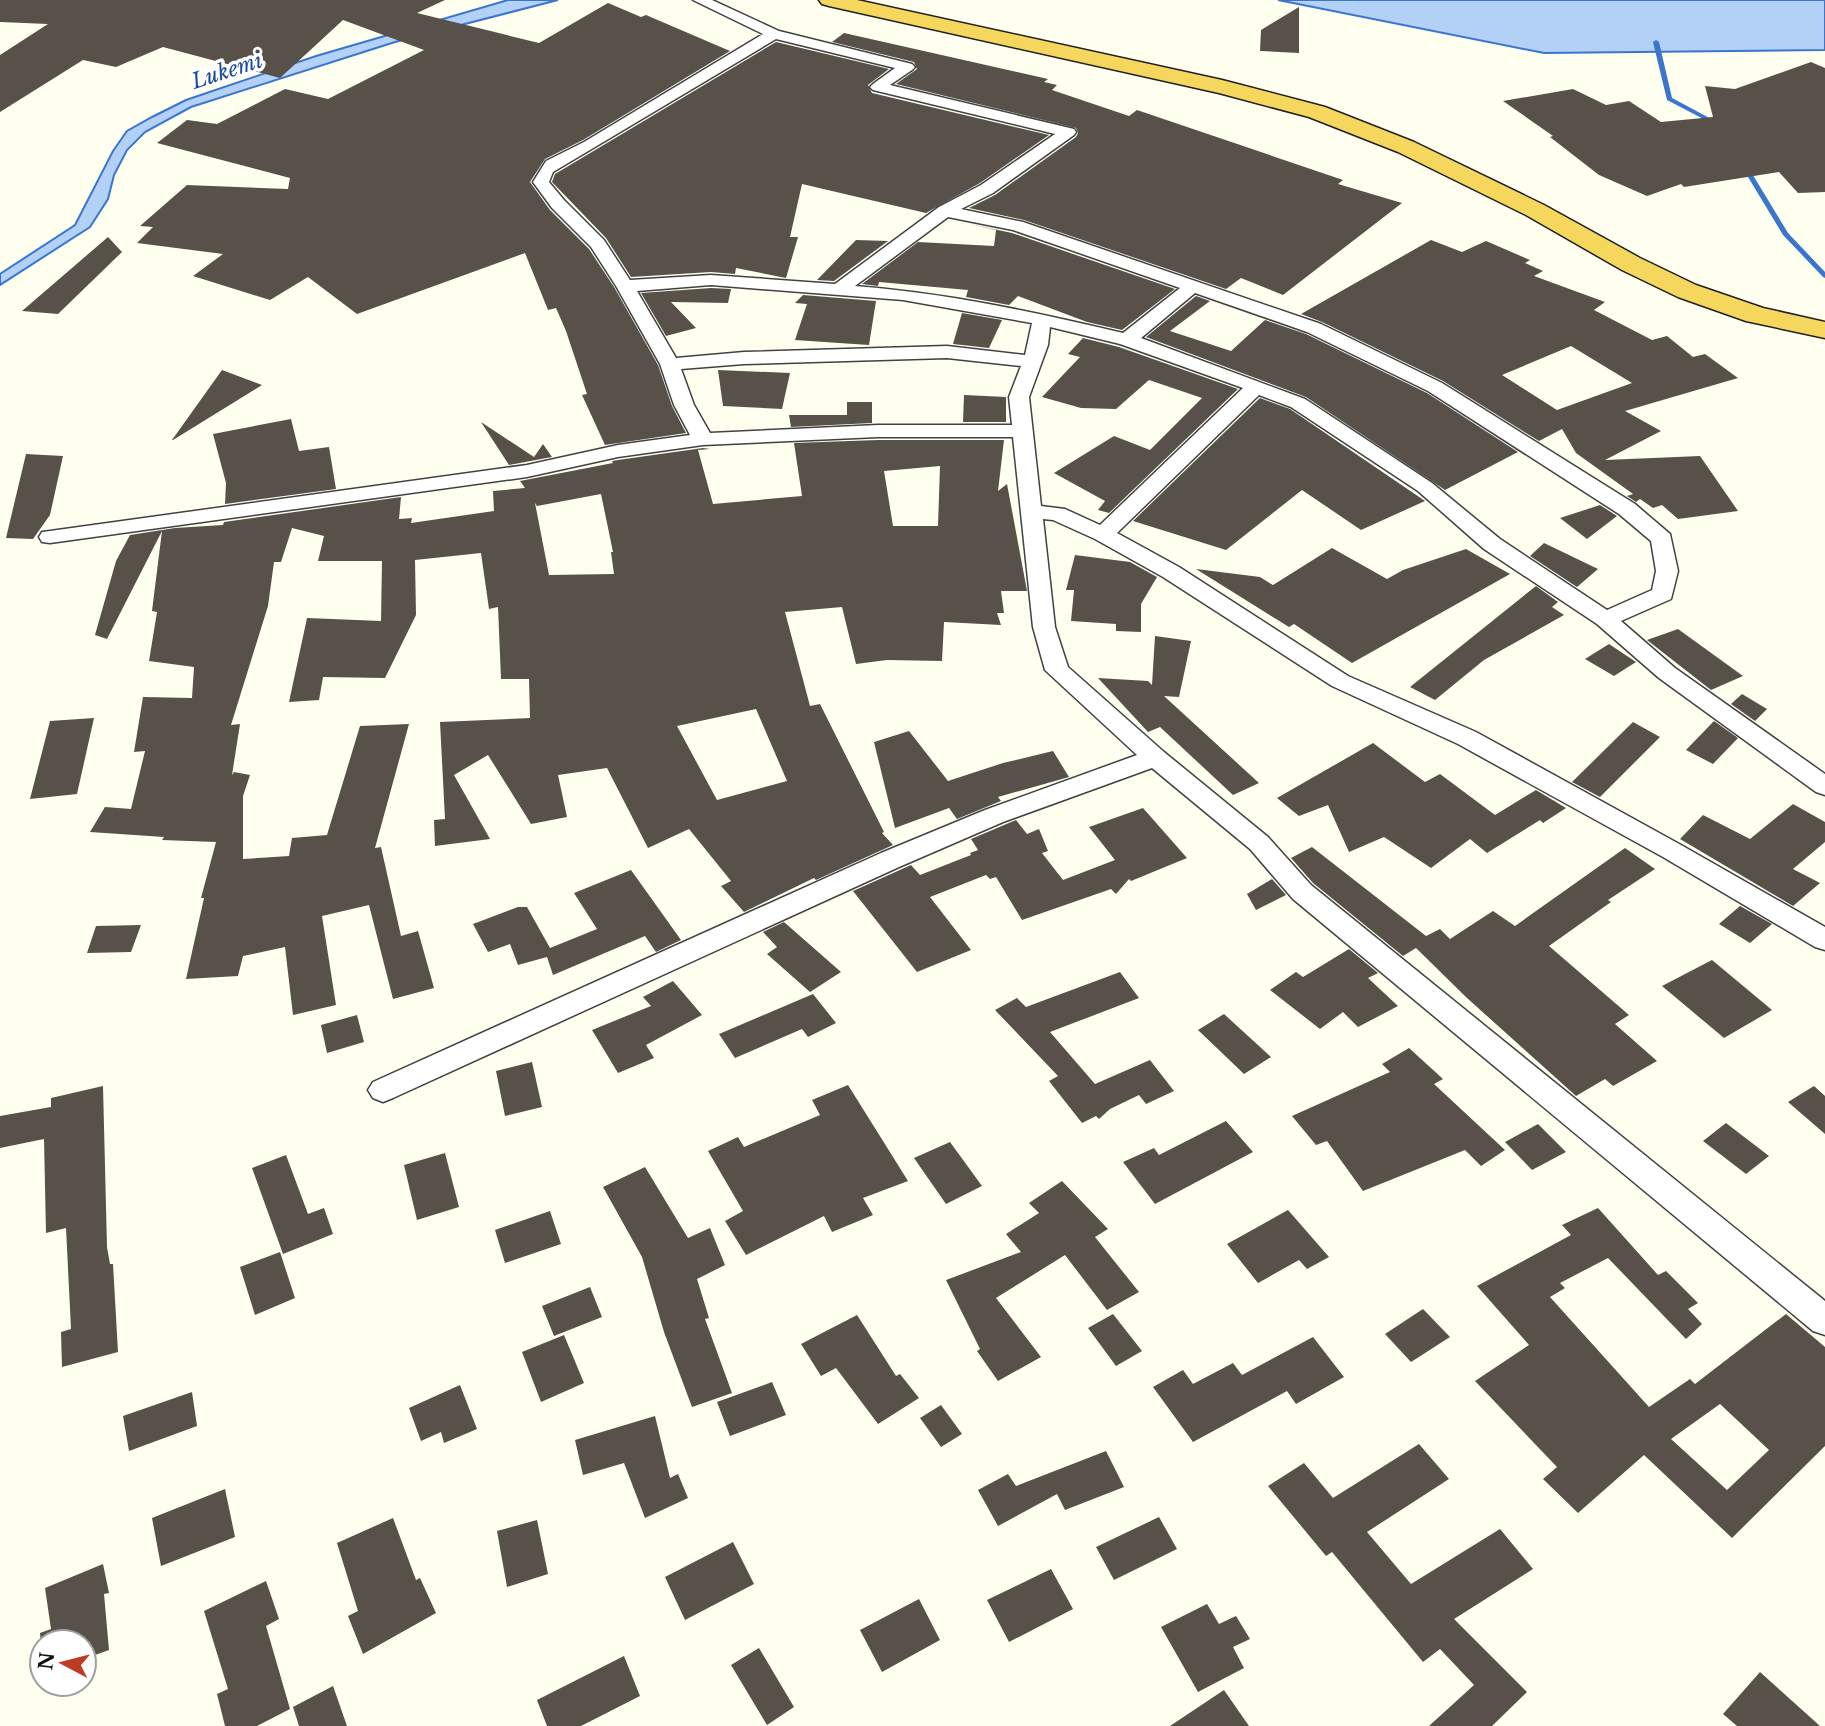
<svg xmlns="http://www.w3.org/2000/svg" width="1825" height="1726" viewBox="0 0 1825 1726" font-family="'Libre Baskerville',serif">
<style>
.water{fill:#b3d0f6;stroke:#3a76cd;stroke-width:2}
.lines{fill:none;stroke-linecap:round;stroke-linejoin:round}
.stream{fill:#3a76cd;fill-rule:evenodd}
.building{fill:#57514a;fill-rule:evenodd}
.minor-casing{stroke:#414141;stroke-width:3}
.trunk-casing{stroke:#1f1f1f;stroke-width:3}
.minor{fill:#fff;fill-rule:evenodd}
.trunk{fill:#f6d75e;fill-rule:evenodd}
.labels{text-anchor:middle;dominant-baseline:central;stroke-width:7;stroke-linejoin:round;paint-order:stroke}
.far-water-label{font-size:21px;font-style:italic;fill:#1749a0;stroke:#fff}
</style>
<rect width="100%" height="100%" fill="#ffffef"/>
<!-- water -->
<g class="water">
<polygon points="508,0 558,0 395,42 191,107 145,132 127,150 114,175 108,199 90,227 0,285 0,274 75,225 113,151 127,131 152,117 186,100 316,56"/>
<polygon points="1278,0 1825,0 1825,50 1544,53"/>
</g>
<g class="lines">
<!-- stream -->
<g class="stream">
<polygon points="1656,40 1659,42 1672,98 1717,122 1717,124 1713,124 1667,100 1653,42"/>
<polygon points="1743,166 1748,167 1788,233 1825,272 1825,278 1823,277 1783,235 1742,167"/>
</g>
</g>
<!-- building -->
<g class="building">
<polygon points="0,0 445,0 417,13 539,43 608,3 641,17 646,15 730,51 583,140 545,159 530,182 550,210 589,249 614,287 658,365 672,406 686,433 605,445 582,395 587,394 566,331 556,308 548,310 525,253 357,314 308,277 270,300 193,276 223,254 137,243 153,227 140,226 187,185 288,189 290,178 157,143 187,120 217,124 285,89 328,99 424,50 343,20 280,78 163,47 116,67 83,60 0,112 0,55 48,24 0,22"/>
<polygon points="1299,7 1299,53 1260,51 1261,30"/>
<polygon points="844,33 1048,79 1044,82 1057,85 1052,90 1129,116 1137,110 1343,180 1338,184 1402,203 1283,295 1241,278 1226,289 1024,220 969,208 995,195 1076,137 1078,133 1076,128 896,84 917,69 914,62 832,42"/>
<polygon points="776,42 889,69 868,85 872,93 1049,135 980,183 926,213 802,184 790,237 798,237 786,278 736,268 735,274 711,272 631,277 606,238 552,182 555,174"/>
<polygon points="1811,62 1825,68 1825,192 1798,193 1779,172 1684,187 1681,184 1647,196 1599,175 1550,137 1553,136 1503,101 1573,89 1606,105 1629,101 1661,122 1713,117 1705,86 1735,89"/>
<polygon points="970,224 1012,233 1175,289 1122,330 1087,322 1018,296 1009,305 966,297 968,290 879,282 878,286 862,284 918,242 994,246 996,230"/>
<polygon points="108,237 122,252 58,314 22,311"/>
<polygon points="856,240 888,241 834,281 817,280"/>
<path d="M 1431,240 L 1462,252 L 1486,241 L 1530,260 L 1525,263 L 1543,271 L 1534,276 L 1605,302 L 1594,310 L 1652,340 L 1667,336 L 1693,357 L 1705,354 L 1738,378 L 1625,411 L 1661,431 L 1605,460 L 1700,456 L 1738,511 L 1678,519 L 1662,505 L 1653,508 L 1640,499 L 1636,502 L 1627,496 L 1633,494 L 1576,453 L 1562,429 L 1539,441 L 1443,381 L 1322,322 L 1301,314 ZM 1571,346 L 1632,383 L 1557,410 L 1502,375 Z"/>
<polygon points="711,288 731,289 728,303 671,302 696,328 666,336 641,293"/>
<polygon points="803,295 876,301 869,345 795,340 807,304 795,303"/>
<polygon points="1196,296 1210,301 1170,331 1231,351 1265,320 1306,334 1427,393 1518,452 1445,490 1306,397 1146,337"/>
<polygon points="962,313 1002,320 989,348 953,344"/>
<polygon points="1083,338 1119,347 1238,389 1109,513 1098,510 1105,501 1054,473 1114,436 1150,450 1202,398 1149,380 1116,409 1081,408 1042,397 1080,357 1068,354"/>
<polygon points="222,370 262,385 173,440 172,440"/>
<polygon points="718,370 790,373 782,409 723,406"/>
<polygon points="964,395 1006,397 1006,422 963,422"/>
<polygon points="1260,398 1290,409 1425,501 1361,530 1302,490 1226,550 1133,521"/>
<polygon points="847,402 872,402 872,423 791,427 789,415 847,415"/>
<polygon points="291,419 299,451 329,447 336,489 225,504 226,483 213,434"/>
<polygon points="481,422 534,457 543,444 552,457 509,465"/>
<path d="M 878,440 L 1004,440 L 998,491 L 1007,484 L 1027,591 L 1001,591 L 1004,613 L 997,613 L 1001,625 L 944,622 L 942,661 L 887,660 L 856,664 L 842,607 L 785,612 L 810,706 L 820,704 L 884,832 L 882,833 L 893,845 L 816,880 L 814,878 L 744,912 L 721,886 L 731,881 L 689,829 L 648,848 L 607,768 L 558,775 L 567,817 L 531,824 L 488,755 L 454,775 L 490,839 L 435,846 L 434,820 L 445,819 L 440,722 L 530,718 L 529,679 L 501,679 L 498,607 L 489,609 L 481,553 L 415,560 L 416,615 L 385,678 L 323,677 L 319,700 L 289,702 L 307,618 L 381,621 L 382,561 L 318,561 L 324,536 L 292,528 L 281,562 L 274,562 L 268,606 L 231,725 L 240,724 L 232,775 L 234,772 L 250,775 L 243,796 L 243,859 L 289,856 L 292,838 L 327,835 L 360,726 L 409,724 L 375,848 L 381,847 L 401,936 L 418,931 L 434,988 L 393,999 L 369,905 L 322,916 L 336,1005 L 293,1015 L 285,947 L 243,956 L 238,976 L 186,979 L 204,898 L 201,898 L 216,842 L 162,840 L 164,837 L 90,832 L 105,807 L 131,809 L 145,751 L 134,752 L 143,697 L 192,698 L 194,667 L 149,661 L 157,612 L 152,611 L 162,531 L 107,639 L 95,635 L 116,561 L 130,535 L 175,528 L 223,525 L 224,522 L 401,497 L 399,519 L 412,518 L 411,523 L 494,511 L 493,491 L 525,488 L 520,481 L 613,463 L 612,461 L 618,460 L 703,448 L 710,449 L 698,450 L 713,504 L 802,496 L 794,443 ZM 940,466 L 938,526 L 893,526 L 884,471 ZM 601,494 L 613,552 L 611,552 L 614,574 L 549,575 L 535,503 L 537,506 ZM 756,709 L 787,781 L 717,800 L 677,726 Z"/>
<polygon points="26,454 63,456 50,515 33,539 6,538"/>
<polygon points="1600,505 1617,516 1587,539 1560,518"/>
<polygon points="1544,543 1598,569 1577,587 1530,556"/>
<polygon points="1332,548 1387,579 1403,570 1466,549 1510,574 1352,663 1294,624 1289,627 1196,569 1260,577 1273,585"/>
<polygon points="1075,555 1130,562 1157,577 1141,604 1141,632 1116,631 1116,624 1071,621 1074,590 1066,590"/>
<polygon points="1536,586 1558,602 1552,607 1564,615 1484,660 1435,700 1410,687"/>
<polygon points="1678,629 1743,676 1711,690 1647,640"/>
<polygon points="1155,636 1191,641 1179,697 1164,696 1259,783 1233,795 1160,727 1148,732 1098,678 1148,681 1152,685"/>
<polygon points="1609,644 1636,662 1614,676 1585,659"/>
<polygon points="1742,694 1767,709 1755,721 1731,704"/>
<polygon points="94,718 77,794 30,799 50,721"/>
<polygon points="1714,721 1738,738 1713,764 1686,750"/>
<polygon points="1633,722 1660,737 1600,797 1572,782"/>
<polygon points="909,731 948,781 1003,763 1053,751 1069,777 998,797 1001,801 957,819 949,808 895,828 874,742"/>
<polygon points="1373,743 1425,782 1440,774 1495,815 1536,790 1566,808 1543,823 1540,820 1487,853 1470,839 1431,868 1384,837 1349,852 1328,805 1299,816 1277,798"/>
<polygon points="1793,804 1825,822 1825,842 1793,869 1820,883 1793,906 1680,839 1703,815 1750,839"/>
<polygon points="1143,808 1187,858 1131,881 1129,879 1116,894 1111,889 1022,920 996,877 990,879 986,875 930,897 971,950 917,972 853,891 911,865 920,875 971,855 970,853 978,850 971,839 1016,820 1027,834 1039,829 1048,851 1042,853 1063,880 1115,860 1089,827"/>
<polygon points="1312,847 1426,936 1440,929 1450,939 1493,911 1515,926 1625,848 1655,869 1608,900 1611,902 1549,946 1629,1015 1615,1024 1657,1061 1613,1086 1605,1079 1576,1096 1467,998 1416,948 1403,956 1313,883 1291,858"/>
<polygon points="631,870 681,940 656,952 645,936 553,975 547,957 518,965 510,944 488,952 473,924 518,907 527,907 550,948 597,929 574,893"/>
<polygon points="1272,879 1286,895 1256,910 1247,894"/>
<polygon points="1740,906 1772,924 1750,943 1719,924"/>
<polygon points="784,922 841,972 810,992 767,954 777,947 763,932"/>
<polygon points="141,925 131,952 87,953 96,926"/>
<polygon points="1349,949 1378,973 1368,978 1398,1006 1358,1027 1343,1012 1320,1029 1270,990 1296,972 1303,977"/>
<polygon points="1712,960 1772,1010 1724,1038 1662,986"/>
<polygon points="1120,972 1139,998 1050,1032 1095,1084 1150,1060 1174,1091 1146,1104 1139,1095 1110,1109 1099,1119 1096,1116 1082,1123 1049,1081 1058,1076 995,1010 1017,998 1026,1007"/>
<polygon points="673,981 702,1015 646,1045 654,1058 618,1073 592,1030 651,1006 643,997"/>
<polygon points="813,994 836,1023 808,1037 802,1029 735,1058 719,1034"/>
<polygon points="1224,1014 1271,1057 1244,1074 1198,1030"/>
<polygon points="357,1015 364,1042 327,1053 321,1025"/>
<polygon points="1409,1048 1443,1079 1434,1084 1505,1150 1481,1166 1465,1150 1363,1191 1327,1141 1316,1145 1292,1116 1390,1072 1382,1064"/>
<polygon points="532,1062 542,1107 505,1116 496,1071"/>
<polygon points="848,1085 908,1181 863,1198 873,1215 832,1232 824,1216 746,1255 725,1221 743,1211 708,1151 738,1137 744,1147 820,1115 812,1100"/>
<polygon points="103,1086 107,1247 110,1264 113,1264 118,1352 62,1367 61,1332 71,1329 66,1228 46,1233 44,1139 0,1148 0,1116 51,1107 51,1098"/>
<polygon points="1814,1086 1825,1096 1825,1134 1788,1102"/>
<polygon points="1226,1121 1253,1152 1155,1204 1123,1162 1154,1148 1159,1155"/>
<polygon points="1726,1123 1769,1156 1746,1174 1703,1141"/>
<polygon points="1538,1124 1566,1152 1532,1170 1505,1142"/>
<polygon points="950,1142 982,1186 946,1204 914,1158"/>
<polygon points="445,1153 459,1207 417,1220 404,1165"/>
<polygon points="286,1155 308,1214 324,1208 333,1234 283,1254 252,1168"/>
<polygon points="645,1167 688,1238 710,1228 725,1265 697,1279 709,1318 705,1319 732,1393 692,1407 664,1332 642,1257 603,1187"/>
<polygon points="1062,1181 1108,1229 1095,1237 1139,1292 1107,1310 1065,1255 996,1298 1041,1357 998,1381 977,1351 980,1349 946,1280 1021,1252 1006,1234 1039,1213 1029,1203"/>
<path d="M 1598,1208 L 1658,1275 L 1666,1271 L 1698,1303 L 1688,1309 L 1702,1324 L 1686,1339 L 1608,1258 L 1560,1283 L 1565,1288 L 1550,1297 L 1649,1407 L 1690,1379 L 1695,1384 L 1786,1314 L 1825,1347 L 1825,1446 L 1732,1538 L 1644,1455 L 1578,1513 L 1543,1479 L 1557,1467 L 1475,1381 L 1529,1345 L 1477,1286 L 1571,1235 L 1562,1225 ZM 1720,1404 L 1769,1450 L 1727,1490 L 1671,1439 Z"/>
<polygon points="1288,1210 1329,1257 1307,1269 1299,1260 1258,1283 1227,1244"/>
<polygon points="550,1211 561,1244 505,1263 495,1230"/>
<polygon points="280,1252 295,1298 255,1315 240,1267"/>
<polygon points="590,1287 602,1317 554,1336 542,1306"/>
<polygon points="1423,1309 1450,1337 1411,1362 1385,1334"/>
<polygon points="1113,1314 1142,1351 1116,1366 1088,1328"/>
<polygon points="857,1315 896,1376 900,1374 919,1398 878,1424 836,1368 821,1376 801,1344"/>
<polygon points="564,1335 584,1383 541,1402 522,1352"/>
<polygon points="1313,1337 1344,1377 1296,1404 1287,1391 1193,1442 1153,1387 1183,1370 1193,1384 1233,1363 1242,1375"/>
<polygon points="772,1382 786,1415 730,1436 717,1402"/>
<polygon points="460,1385 477,1429 444,1443 441,1432 421,1441 409,1408"/>
<polygon points="192,1392 197,1426 129,1451 123,1416"/>
<polygon points="941,1405 962,1434 941,1447 920,1418"/>
<polygon points="655,1416 670,1478 678,1474 688,1498 645,1518 624,1463 583,1475 575,1440"/>
<polygon points="1419,1444 1449,1479 1367,1532 1411,1584 1500,1529 1533,1569 1454,1619 1527,1692 1492,1726 1429,1726 1474,1685 1440,1649 1423,1662 1332,1552 1326,1556 1268,1486 1304,1463 1333,1498"/>
<polygon points="1106,1451 1124,1487 1065,1510 1057,1494 998,1526 978,1490 1008,1474 1016,1486"/>
<polygon points="225,1489 235,1537 161,1566 152,1518"/>
<polygon points="1159,1517 1177,1549 1114,1580 1096,1547"/>
<polygon points="393,1518 416,1580 420,1578 436,1613 363,1654 348,1616 358,1611 337,1543"/>
<polygon points="537,1520 548,1574 507,1587 497,1531"/>
<polygon points="733,1542 754,1584 685,1620 665,1577"/>
<polygon points="103,1564 109,1593 104,1594 109,1650 84,1659 84,1642 42,1642 42,1656 40,1633 51,1629 45,1588"/>
<polygon points="1051,1569 1073,1609 1009,1642 987,1600"/>
<polygon points="266,1581 279,1619 266,1626 290,1709 257,1726 225,1726 217,1694 228,1689 204,1611"/>
<polygon points="919,1599 940,1640 882,1672 860,1630"/>
<polygon points="1207,1604 1219,1624 1236,1616 1250,1639 1233,1647 1244,1668 1198,1692 1161,1627"/>
<polygon points="759,1648 794,1707 767,1725 731,1665"/>
<polygon points="624,1656 640,1696 581,1726 547,1726 537,1700"/>
<polygon points="1760,1672 1820,1726 1737,1726 1723,1714"/>
<polygon points="333,1686 347,1726 299,1726 293,1707"/>
<polygon points="1224,1690 1249,1726 1170,1726"/>
</g>
<g class="lines">
<!-- minor casing -->
<g class="minor-casing">
<path id="minor" d="M 693,0 L 712,0 L 779,31 L 912,64 L 915,67 L 912,70 L 890,85 L 1074,129 L 1076,132 L 1074,135 L 993,193 L 961,209 L 1023,222 L 1321,324 L 1442,383 L 1635,504 L 1670,534 L 1678,571 L 1671,599 L 1621,621 L 1675,668 L 1825,774 L 1825,795 L 1816,792 L 1659,678 L 1597,624 L 1484,549 L 1418,491 L 1291,407 L 1259,395 L 1117,533 L 1179,567 L 1348,676 L 1476,732 L 1681,845 L 1825,927 L 1825,950 L 1815,947 L 1663,857 L 1458,744 L 1332,686 L 1163,577 L 1095,539 L 1053,520 L 1043,519 L 1055,627 L 1068,667 L 1164,752 L 1268,837 L 1311,885 L 1825,1301 L 1825,1335 L 1813,1331 L 1293,899 L 1250,849 L 1152,768 L 1003,822 L 899,867 L 393,1098 L 383,1102 L 373,1098 L 368,1090 L 373,1082 L 881,853 L 985,810 L 1137,755 L 1045,670 L 1033,627 L 1013,437 L 878,437 L 703,445 L 618,457 L 527,477 L 50,543 L 42,542 L 39,537 L 42,532 L 50,531 L 527,465 L 618,445 L 690,435 L 674,405 L 660,364 L 616,286 L 591,247 L 552,208 L 533,182 L 546,161 L 584,142 L 763,34 ZM 776,39 L 895,68 L 873,84 L 870,87 L 873,90 L 1055,134 L 981,185 L 939,207 L 835,284 L 711,275 L 630,280 L 604,240 L 564,200 L 549,182 L 553,172 ZM 948,217 L 1013,230 L 1180,288 L 1123,333 C 1035,312 946,293 855,286 ZM 711,285 L 903,300 L 1032,323 L 1025,355 L 947,346 L 744,352 L 676,358 L 637,291 ZM 1195,293 L 1307,332 L 1428,391 L 1619,514 L 1651,541 L 1656,571 L 1652,590 L 1607,610 L 1500,539 L 1432,483 L 1305,399 L 1141,338 ZM 1050,327 L 1120,344 L 1243,388 L 1100,525 L 1065,509 L 1041,506 L 1029,397 L 1048,345 ZM 947,358 L 1021,366 L 1009,397 L 1012,425 L 878,425 L 710,433 L 694,405 L 681,369 L 744,364 Z"/>
</g>
<!-- trunk casing -->
<g class="trunk-casing">
<polygon id="trunk" points="819,0 857,0 1222,80 1325,107 1414,142 1544,205 1640,258 1696,285 1763,308 1825,322 1825,338 1746,321 1678,297 1622,270 1526,215 1398,152 1309,117 1219,93 829,6 822,4"/>
</g>
<!-- minor -->
<use href="#minor" class="minor"/>
<!-- trunk -->
<use href="#trunk" class="trunk"/>
</g>
<g class="labels">
<!-- far-water labels -->
<g class="far-water-label">
<text transform="translate(227 71) rotate(-18)">Lukemi</text>
</g>
</g>
<!-- north arrow -->
<g transform="translate(63 1663) rotate(277)"><circle r="33" fill="#ffffff" stroke="#9f9f9f" stroke-width="2"/>
<path d="M0-5L12 26L0 18L-12 26Z" fill="#be3c25"/>
<text y="-10" font-size="19" font-weight="bold" text-anchor="middle" fill="#0e0e0e">N</text>
</g>
</svg>
